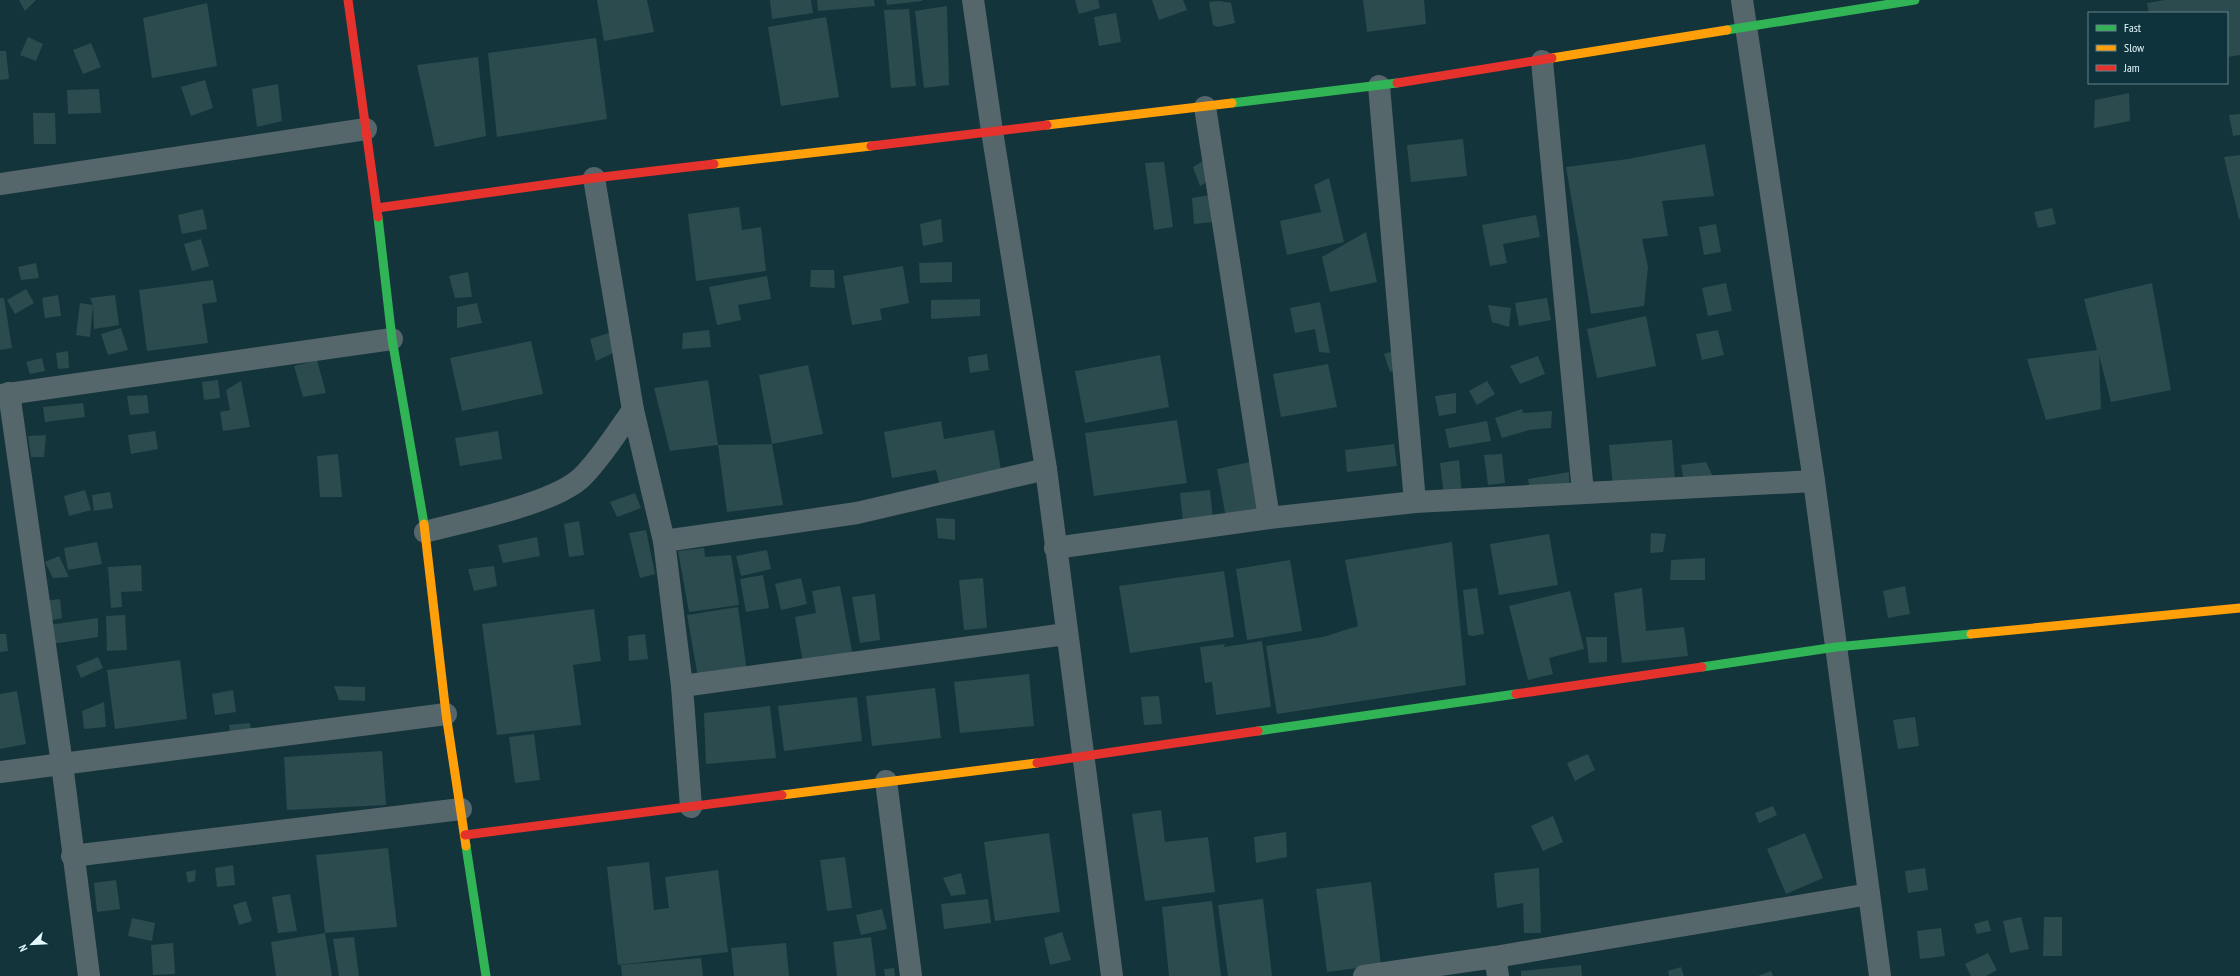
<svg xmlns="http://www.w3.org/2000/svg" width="2240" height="976" viewBox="0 0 2240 976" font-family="'PT Sans Narrow',sans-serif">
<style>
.building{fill:#2b4b4e}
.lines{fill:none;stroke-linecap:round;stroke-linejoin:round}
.street{stroke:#56676c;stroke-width:22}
.fast{stroke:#30b455;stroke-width:9}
.slow{stroke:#ff9f0a;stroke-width:9}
.jam{stroke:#e5322d;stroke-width:9}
</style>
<rect width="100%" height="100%" fill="#14343b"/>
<!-- building -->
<g class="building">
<polygon points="19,0 36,0 25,11"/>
<polygon points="597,0 647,0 654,32 604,41"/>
<polygon points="770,0 811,0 813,13 772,19"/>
<polygon points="817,0 874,0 875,6 818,11"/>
<polygon points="886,0 922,0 922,1 887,5"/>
<polygon points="1075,0 1098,0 1100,8 1079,14"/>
<polygon points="1152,0 1183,0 1187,10 1159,20"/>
<polygon points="1363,0 1424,0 1426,24 1367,32"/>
<polygon points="2165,0 2240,0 2240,55 2227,57 2227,13 2149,13 2147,3"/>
<polygon points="1219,1 1231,3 1235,23 1218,27 1213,25 1209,2"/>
<polygon points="207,3 217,66 152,78 143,18"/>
<polygon points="947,6 949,85 924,88 915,11"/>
<polygon points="909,9 916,86 891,88 884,10"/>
<polygon points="1116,13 1121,42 1099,46 1094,17"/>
<polygon points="826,17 839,97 781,106 768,27"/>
<polygon points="28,37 43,44 36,61 20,55"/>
<polygon points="596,38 607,119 497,137 488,53"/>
<polygon points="91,43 101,67 83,74 73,50"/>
<polygon points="0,51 6,51 9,79 0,80"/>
<polygon points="478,57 486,136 435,147 417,65"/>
<polygon points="205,80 213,108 191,116 181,87"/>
<polygon points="278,84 282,121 257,127 252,89"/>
<polygon points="99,89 101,113 68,114 67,90"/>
<polygon points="2129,93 2130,121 2094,128 2095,100"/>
<polygon points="33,113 55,113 56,144 34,144"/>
<polygon points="2240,114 2240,135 2233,136 2229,115"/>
<polygon points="1463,139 1467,176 1411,182 1407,145"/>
<polygon points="1705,144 1714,196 1662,201 1668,236 1642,239 1648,267 1644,306 1591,314 1566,167 1628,159"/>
<polygon points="2240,155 2240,219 2239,219 2224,157"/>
<polygon points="1203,161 1211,180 1200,186 1193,167"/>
<polygon points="1164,162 1173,227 1154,230 1145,163"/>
<polygon points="1329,178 1344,242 1287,255 1280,221 1321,212 1314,185"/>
<polygon points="1210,195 1212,222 1194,224 1192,198"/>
<polygon points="739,207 742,230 761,227 766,271 696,281 688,214"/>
<polygon points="2052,208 2056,224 2038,228 2034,212"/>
<polygon points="203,209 207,229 182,234 178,215"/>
<polygon points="1536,215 1540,237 1503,244 1507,263 1490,266 1482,225"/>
<polygon points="941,219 943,242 923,246 920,224"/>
<polygon points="1716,224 1721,252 1704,255 1699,227"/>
<polygon points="1366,232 1377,282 1330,292 1322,257"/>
<polygon points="201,239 209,266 192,271 184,244"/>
<polygon points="952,262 952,282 920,283 919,263"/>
<polygon points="36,263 39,278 21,280 18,267"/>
<polygon points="903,266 909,303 880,309 882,320 852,325 843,276"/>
<polygon points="811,270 834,270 835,288 810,287"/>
<polygon points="468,272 472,297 455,298 449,276"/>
<polygon points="767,276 771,299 738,305 741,320 717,325 709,287"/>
<polygon points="213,280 217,302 202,304 208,343 147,351 139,290"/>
<polygon points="1726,283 1732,311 1708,316 1702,288"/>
<polygon points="2152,283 2171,390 2111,402 2099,355 2101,409 2046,420 2027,359 2097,350 2084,299"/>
<polygon points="26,289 34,303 15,314 7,300"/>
<polygon points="58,295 61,316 45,318 42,298"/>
<polygon points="115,295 119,325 94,329 93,305 90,337 76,335 80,303 93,305 90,298"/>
<polygon points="0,298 4,298 12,348 0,350"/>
<polygon points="1547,298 1551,320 1519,326 1515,303"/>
<polygon points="980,299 980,316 931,319 931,300"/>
<polygon points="1320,302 1330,353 1319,352 1315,329 1295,333 1290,308"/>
<polygon points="477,303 482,323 457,328 457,307"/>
<polygon points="1488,305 1511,308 1509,327 1492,322"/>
<polygon points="1646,316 1656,366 1597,378 1587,329"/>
<polygon points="121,328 128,350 108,355 101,334"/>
<polygon points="709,330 711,347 682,349 683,333"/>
<polygon points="1718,330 1724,355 1702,360 1696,334"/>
<polygon points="609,333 613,353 596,361 590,339"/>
<polygon points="531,341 543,394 462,411 450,358"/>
<polygon points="1399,349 1405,364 1390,372 1384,354"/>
<polygon points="68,351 69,368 58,369 56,353"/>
<polygon points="987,354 989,370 970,373 968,357"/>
<polygon points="1160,355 1169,407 1085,423 1075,371"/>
<polygon points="1538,356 1545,374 1520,384 1510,366"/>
<polygon points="42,358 45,371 30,374 26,362"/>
<polygon points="317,360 326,393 303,397 294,366"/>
<polygon points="1328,364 1337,407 1281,417 1273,374"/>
<polygon points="808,365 823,434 772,444 759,375"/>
<polygon points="218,380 220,398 204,400 202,382"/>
<polygon points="708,380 718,445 670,451 654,388"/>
<polygon points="241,381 250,427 223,431 220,412 230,410 226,390"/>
<polygon points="1487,381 1495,394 1477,405 1469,391"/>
<polygon points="1456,393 1456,413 1439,416 1435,396"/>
<polygon points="147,395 149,413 130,415 127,396"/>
<polygon points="83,403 85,417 45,422 43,407"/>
<polygon points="1522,409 1523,413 1552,411 1551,428 1529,430 1502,438 1495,418"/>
<polygon points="1177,420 1187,483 1094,496 1085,433"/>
<polygon points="941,421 944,439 994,430 1002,475 940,486 936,470 892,478 884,432"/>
<polygon points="1487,421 1491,441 1449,448 1445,429"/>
<polygon points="155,431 158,449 131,454 128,435"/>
<polygon points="498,431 502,459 460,466 455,438"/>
<polygon points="46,435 44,457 31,457 28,436"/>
<polygon points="1672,440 1675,482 1613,487 1609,445"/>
<polygon points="772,444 783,505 727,512 718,445"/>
<polygon points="1394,444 1397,466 1347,472 1345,450"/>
<polygon points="338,454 342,497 320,497 317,456"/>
<polygon points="1502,454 1505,483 1488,485 1484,455"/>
<polygon points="1459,460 1463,509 1446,512 1440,463"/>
<polygon points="1250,462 1261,510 1226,518 1217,469"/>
<polygon points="1706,462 1713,477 1684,481 1681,465"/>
<polygon points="1569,472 1570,498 1532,503 1528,479"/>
<polygon points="85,490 91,510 69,516 64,496"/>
<polygon points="1210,490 1213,519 1183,522 1180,493"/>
<polygon points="110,492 113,508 94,511 92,495"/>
<polygon points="635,493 641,508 617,517 610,502"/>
<polygon points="936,518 955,519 955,540 938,538"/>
<polygon points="579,521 584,555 569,557 564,524"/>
<polygon points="646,530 655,574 640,578 629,533"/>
<polygon points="1651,533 1666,534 1663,552 1650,553"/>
<polygon points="1549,534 1558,585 1499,595 1490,544"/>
<polygon points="537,537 540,556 503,563 498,545"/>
<polygon points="97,542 102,564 68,570 64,548"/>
<polygon points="1452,542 1466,685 1277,714 1266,646 1323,637 1358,626 1345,560"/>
<polygon points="704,548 705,557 731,555 739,605 689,612 678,551"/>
<polygon points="767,550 771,569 741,576 736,556"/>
<polygon points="59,556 69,577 53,578 45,562"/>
<polygon points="1705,558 1705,580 1670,580 1671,560"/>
<polygon points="1290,560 1302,631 1247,640 1236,569"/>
<polygon points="141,565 142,591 121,592 122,607 111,608 108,567"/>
<polygon points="494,566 497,586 474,591 468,569"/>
<polygon points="1224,571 1234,637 1130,653 1119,586"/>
<polygon points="763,575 769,608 746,612 740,579"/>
<polygon points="801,578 807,604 781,610 775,584"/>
<polygon points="983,578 987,628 964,630 959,580"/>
<polygon points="840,586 853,657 803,663 795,617 816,613 812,591"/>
<polygon points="1905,586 1910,614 1888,618 1883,591"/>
<polygon points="1477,588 1484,634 1473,636 1468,635 1463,590"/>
<polygon points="1642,588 1646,631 1684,627 1688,656 1622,663 1614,593"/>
<polygon points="1570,591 1584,649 1549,658 1553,674 1528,680 1509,606"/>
<polygon points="875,594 880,640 860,643 852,597"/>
<polygon points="60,599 62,618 49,621 45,601"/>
<polygon points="738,607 747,672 698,677 687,615"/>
<polygon points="594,609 601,661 573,665 581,725 497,735 482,624"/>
<polygon points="125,615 127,650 107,651 106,616"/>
<polygon points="98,618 98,637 52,644 48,625"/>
<polygon points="0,634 6,634 8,651 0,652"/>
<polygon points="645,634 648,659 629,661 628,636"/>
<polygon points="1586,637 1607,637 1607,662 1589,663"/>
<polygon points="1262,641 1271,707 1216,715 1212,682 1205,683 1200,647 1225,644 1224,647"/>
<polygon points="98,657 103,668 81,678 76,666"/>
<polygon points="180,660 187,719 115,729 107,670"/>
<polygon points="1029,674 1034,726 960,733 954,682"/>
<polygon points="334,686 365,687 365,701 339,700"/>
<polygon points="935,688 941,738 872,746 866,696"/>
<polygon points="233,690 236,712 215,715 212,694"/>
<polygon points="17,691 26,744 0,749 0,694"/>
<polygon points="1159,696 1162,724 1144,725 1141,697"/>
<polygon points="857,697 862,741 784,751 778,706"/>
<polygon points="104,702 106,727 84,729 82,711"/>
<polygon points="770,706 776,758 706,764 704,713"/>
<polygon points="1915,717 1919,746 1898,749 1893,720"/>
<polygon points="250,723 253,746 232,748 229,725"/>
<polygon points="534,734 540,780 515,783 509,737"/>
<polygon points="382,751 386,805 287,810 284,757"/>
<polygon points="1588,754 1595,770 1575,781 1567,763"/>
<polygon points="1773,806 1777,815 1759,823 1755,813"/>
<polygon points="1161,810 1165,842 1208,837 1215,892 1145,901 1132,814"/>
<polygon points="1553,816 1563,842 1543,851 1531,826"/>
<polygon points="1286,832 1287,857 1256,863 1254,837"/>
<polygon points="1049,833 1060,912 995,921 984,842"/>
<polygon points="1805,833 1823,878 1786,894 1767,849"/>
<polygon points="388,848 397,927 325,933 316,855"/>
<polygon points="845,857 852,908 827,911 820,860"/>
<polygon points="649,862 654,910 669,908 665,877 718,870 728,952 618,965 607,867"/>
<polygon points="233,865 235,885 217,887 215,868"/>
<polygon points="1539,868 1541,933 1524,933 1523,903 1497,908 1494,873"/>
<polygon points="1925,868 1928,890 1908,893 1905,871"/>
<polygon points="196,870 195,881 188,883 186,872"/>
<polygon points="961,873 966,894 951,896 943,878"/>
<polygon points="116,880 120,909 97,912 94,883"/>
<polygon points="1371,882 1381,965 1327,972 1316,889"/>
<polygon points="290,894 297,931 278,933 272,897"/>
<polygon points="988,899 991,923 944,929 941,904"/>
<polygon points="1263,899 1272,976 1228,976 1218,905"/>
<polygon points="246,901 252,921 239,925 233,905"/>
<polygon points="1212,901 1221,976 1169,976 1162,907"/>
<polygon points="882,909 887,929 861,935 856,915"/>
<polygon points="2021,917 2029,949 2010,953 2003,921"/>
<polygon points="2044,917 2062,917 2062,956 2043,956"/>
<polygon points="132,918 155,923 152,941 128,936"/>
<polygon points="1988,920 1991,931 1977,934 1974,924"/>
<polygon points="1941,928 1945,956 1920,959 1917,931"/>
<polygon points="1062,932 1071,960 1050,965 1044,938"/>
<polygon points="325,933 332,976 276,976 271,942"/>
<polygon points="354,937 359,976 339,976 333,939"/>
<polygon points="871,937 876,976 837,976 833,942"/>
<polygon points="173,943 175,974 153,975 151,945"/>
<polygon points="786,943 789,976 734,976 731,948"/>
<polygon points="1988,953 1997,970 1986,976 1971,976 1965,964"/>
<polygon points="701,958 703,976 622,976 621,965"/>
<polygon points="1581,965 1582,976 1521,976 1521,971"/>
<polygon points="1681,967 1684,976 1669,976 1668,971"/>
<polygon points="894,968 895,976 885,976 884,969"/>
<polygon points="1771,971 1773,976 1758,976"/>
</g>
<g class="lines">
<!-- street -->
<g class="street">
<polyline points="973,0 992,131 1046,469 1112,976"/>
<polyline points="1742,0 1814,481 1880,976"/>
<polyline points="1542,61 1583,492"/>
<polyline points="1379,86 1415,502"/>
<polyline points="1205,107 1269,518"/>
<polyline points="594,178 633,410 664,541 682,686 691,807"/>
<polyline points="0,184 366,129"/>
<polyline points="9,393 62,764 89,976"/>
<polyline points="0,395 392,339"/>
<path d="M 425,532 C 465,521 556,504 583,476 C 602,457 617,432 633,410"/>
<polyline points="664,541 857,513 1046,469"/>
<polyline points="1055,548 1269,518 1415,502 1814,481"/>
<polyline points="682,686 1066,634"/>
<polyline points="0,772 446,714"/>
<polyline points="886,781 911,976"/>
<polyline points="72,856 461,809"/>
<polyline points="1495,957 1498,976"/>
<polyline points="1364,976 1495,957 1869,894"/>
</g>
<!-- fast -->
<g class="fast">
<polyline points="1727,30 1915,0"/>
<polyline points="1232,103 1397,83"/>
<polyline points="378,217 392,339 424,524"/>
<polyline points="1702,667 1836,647 1971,634"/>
<polyline points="1258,731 1516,694"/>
<polyline points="466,846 486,976"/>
</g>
<!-- slow -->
<g class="slow">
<polyline points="1552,58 1727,30"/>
<polyline points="1047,125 1232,103"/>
<polyline points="714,164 871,146"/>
<polyline points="424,524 446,714 466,846"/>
<polyline points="1971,634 2240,608"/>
<polyline points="782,795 1037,763"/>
</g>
<!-- jam -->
<g class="jam">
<polyline points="348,0 378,217"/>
<polyline points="1397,83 1552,58"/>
<polyline points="871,146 1047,125"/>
<polyline points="377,208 594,178 714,164"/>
<polyline points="1516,694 1702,667"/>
<polyline points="1037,763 1258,731"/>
<polyline points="465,835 782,795"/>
</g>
</g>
<!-- legend -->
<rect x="2088" y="12" width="140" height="72" fill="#0e333c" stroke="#64828a"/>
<rect x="2096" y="25" width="20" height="6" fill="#30b455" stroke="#64828a"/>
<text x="2124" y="32" font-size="12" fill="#e5f8fe">Fast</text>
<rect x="2096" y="45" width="20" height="6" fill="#ff9f0a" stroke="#64828a"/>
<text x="2124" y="52" font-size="12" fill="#e5f8fe">Slow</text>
<rect x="2096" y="65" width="20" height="6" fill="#e5322d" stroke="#64828a"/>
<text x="2124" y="72" font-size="12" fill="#e5f8fe">Jam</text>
<!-- north arrow -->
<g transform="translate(32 944) rotate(246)" stroke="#0e333c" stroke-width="3" paint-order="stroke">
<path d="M0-3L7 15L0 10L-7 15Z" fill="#e5f8fe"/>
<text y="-6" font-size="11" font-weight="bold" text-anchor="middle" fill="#e5f8fe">N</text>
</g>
</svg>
